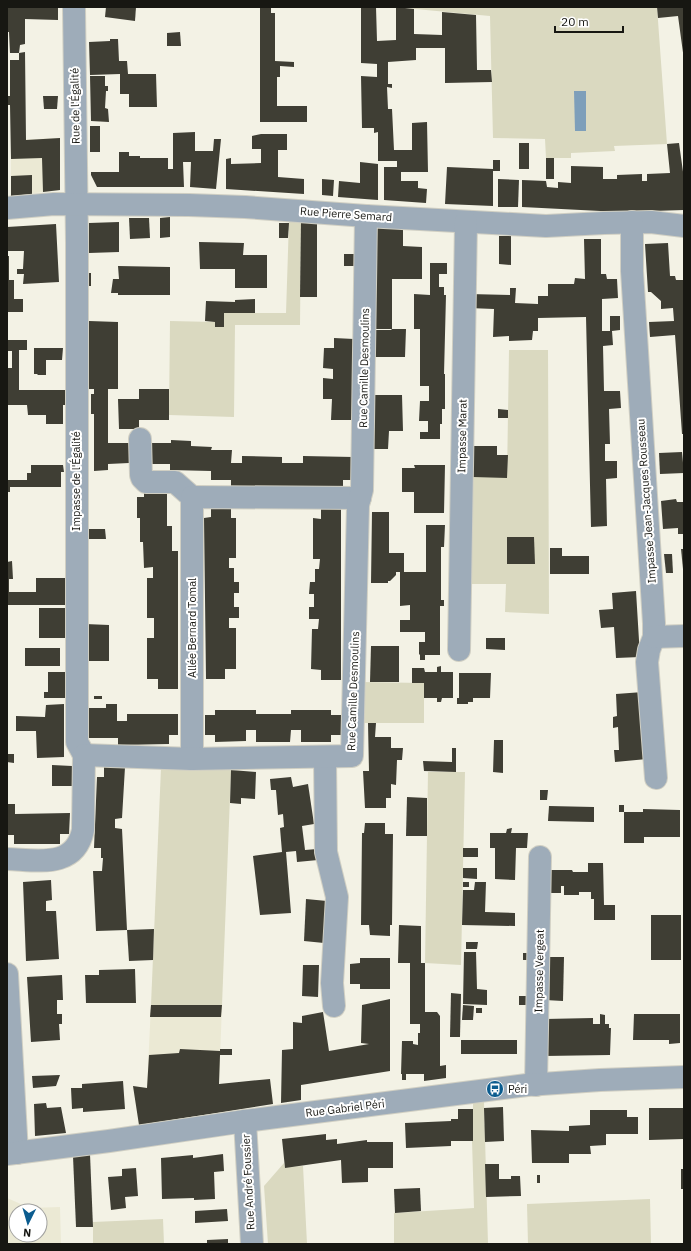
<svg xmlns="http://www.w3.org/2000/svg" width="691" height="1251" viewBox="0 0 691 1251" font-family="'IBM Plex Sans',sans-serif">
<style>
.built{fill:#ebe9d4;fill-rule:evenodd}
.green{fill:#dad9c0}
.water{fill:#7e9fba}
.building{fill:#3f3e34}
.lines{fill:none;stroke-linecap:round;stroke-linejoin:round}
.minor-casing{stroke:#d0cfc3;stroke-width:24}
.minor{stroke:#9eacb9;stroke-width:22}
.labels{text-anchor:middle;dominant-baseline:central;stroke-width:4;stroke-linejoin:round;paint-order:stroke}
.street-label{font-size:11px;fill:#171712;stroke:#fff}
.poi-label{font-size:11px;fill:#171712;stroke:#fff;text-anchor:start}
</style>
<rect width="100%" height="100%" fill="#f3f2e5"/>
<!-- built -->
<g class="built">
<polygon points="60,138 60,190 11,196 11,140"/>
<polygon points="151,1005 222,1005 219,1084 221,1112 139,1125 133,1086 147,1088"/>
<path d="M 7,1198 L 30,1208 L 60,1207 L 61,1244 L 7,1244 ZM 16,1211 L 40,1211 L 40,1235 L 16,1235 Z"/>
</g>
<!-- green -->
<g class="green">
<polygon points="394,7 657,7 667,144 614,146 615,151 571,153 571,158 546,158 545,139 493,138 490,16"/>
<polygon points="289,221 301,222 300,325 235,325 234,417 169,415 170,321 215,322 215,327 224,327 224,313 286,313"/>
<polygon points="509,350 548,350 549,614 505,612 506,584 464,584 466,477 507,477"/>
<polygon points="361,682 424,683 424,723 360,723"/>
<polygon points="161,768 231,770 222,1005 151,1005"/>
<polygon points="428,772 465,772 461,965 425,963"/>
<polygon points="484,1102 488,1244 394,1244 394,1213 474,1208 472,1140 473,1140 473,1103"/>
<polygon points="284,1163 285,1167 303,1166 307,1244 268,1244 264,1186"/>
<polygon points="650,1199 651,1244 528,1244 527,1204"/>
<polygon points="163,1219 164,1244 93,1244 93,1222"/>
</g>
<!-- water -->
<polygon class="water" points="574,91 586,91 586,131 575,131"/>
<!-- building -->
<g class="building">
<polygon points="7,7 58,7 58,20 25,19 25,44 20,45 19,53 10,53 9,32 7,32"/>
<polygon points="106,7 136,7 135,21 105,17"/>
<polygon points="260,7 271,7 271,13 275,13 275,61 294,62 294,67 280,66 280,77 277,77 277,106 307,106 307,122 260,122"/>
<polygon points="361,7 376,7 377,41 396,40 396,7 414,9 414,34 442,35 442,12 476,15 477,70 491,70 492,82 445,83 445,48 416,48 416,60 388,62 388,84 392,84 392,88 387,87 388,109 392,109 394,150 412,150 412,123 427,122 428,172 401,172 401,181 418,181 418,188 427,189 426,203 384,200 384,167 397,167 397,161 378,161 378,132 374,133 374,128 362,128 361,76 377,77 377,64 361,63"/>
<polygon points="657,7 684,7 684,60 678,16 658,18"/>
<polygon points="180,32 181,46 167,46 167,33"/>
<polygon points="110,39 118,39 119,61 127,61 128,74 156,74 157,107 129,107 129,94 120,94 120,74 90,75 89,42 110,41"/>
<polygon points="25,52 26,140 60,138 60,190 43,192 42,158 11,159 10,105 7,105 7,96 10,96 10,60 19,60 19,53"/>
<polygon points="90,76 105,76 105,86 108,86 108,91 106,91 105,108 108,109 109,122 91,121"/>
<polygon points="43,96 58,96 57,109 44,109"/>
<rect x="90" y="126" width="10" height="26"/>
<polygon points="195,132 195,151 213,151 214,139 221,139 216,189 190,187 191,162 183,162 184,187 97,187 91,175 91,172 119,172 119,152 129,152 129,156 140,156 140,158 168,158 168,169 173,169 173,133"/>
<polygon points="261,134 287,134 287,150 278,150 278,177 304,179 304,194 226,189 226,159 231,158 231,164 261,163 261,149 252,149 252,136"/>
<rect x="519" y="143" width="10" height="26"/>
<polygon points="679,143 684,179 684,210 620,212 522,207 522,180 546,181 547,187 558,188 558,182 571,183 571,166 603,167 603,179 617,179 617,175 642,174 642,181 647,181 647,174 670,173 667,144"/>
<rect x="546" y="158" width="8" height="21"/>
<polygon points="493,160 500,160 500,171 493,171 493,206 445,204 447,167 493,169"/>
<polygon points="360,162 378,164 378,200 338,197 339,181 360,183"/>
<polygon points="32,175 32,194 11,196 11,176"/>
<polygon points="322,179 334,180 333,196 322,195"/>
<polygon points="498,179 519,180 518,207 498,207"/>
<polygon points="170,217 170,237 160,238 160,218"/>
<polygon points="129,218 149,218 150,238 130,239"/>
<polygon points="119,222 119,252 89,253 89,223"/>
<polygon points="301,222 317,223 317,297 300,297"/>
<polygon points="279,223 289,223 288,238 279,238"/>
<polygon points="56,224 59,282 23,284 24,274 17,274 17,269 23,269 24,251 7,251 7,227"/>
<polygon points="374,226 403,229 403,246 422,247 422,279 392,279 392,329 375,329"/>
<polygon points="499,236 511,236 511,265 499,264"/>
<polygon points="584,239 601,239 601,274 606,274 607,279 617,279 618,298 602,299 602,331 610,331 610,316 620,316 620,330 612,331 613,345 603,346 604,391 620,391 621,408 609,409 610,444 605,444 605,461 617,461 617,478 606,479 607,526 591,527 586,317 538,318 538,331 533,331 532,340 509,341 509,336 493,337 494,309 469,308 469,294 510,295 510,288 516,288 515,303 538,304 538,296 548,296 548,284 574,284 575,278 585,279"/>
<polygon points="199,242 244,243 243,255 267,255 267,288 235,288 235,269 200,269"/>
<polygon points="668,243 670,276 675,276 676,280 684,280 684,434 682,434 675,335 650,337 649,322 674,321 673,308 661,309 661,301 651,292 648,292 645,244"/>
<rect x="344" y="254" width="10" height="12"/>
<polygon points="7,256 9,256 9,280 14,280 14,299 23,299 23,312 7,312"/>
<polygon points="430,263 447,263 447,274 439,274 439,287 444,287 444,295 446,295 444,374 445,374 445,409 442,409 442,424 440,424 440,439 420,439 420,432 428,432 428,421 419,421 420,401 429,401 429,386 420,386 420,329 414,329 414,294 430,295"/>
<polygon points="118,266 170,267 170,295 118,295 118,293 111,293 113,279 119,279"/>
<rect x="83" y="273" width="8" height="13"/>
<polygon points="255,299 255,313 224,313 224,327 215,327 215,322 205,321 206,301 235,302 235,300"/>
<polygon points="89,321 118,322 118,389 108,389 108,443 129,443 129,463 108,464 108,470 94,471 94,414 91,414 91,394 94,394 94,389 88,389"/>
<polygon points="392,329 406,329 405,357 375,357 375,330 391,330"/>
<polygon points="334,338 354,339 352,420 331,420 332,399 323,399 323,378 333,379 333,369 323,368 324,348 334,348"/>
<polygon points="7,340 27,340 27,350 19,350 19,390 70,390 70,405 63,405 63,424 46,424 46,415 28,415 27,405 7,405 7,368 12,368 12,351 7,351"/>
<polygon points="34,348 63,348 62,360 46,360 46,375 37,375 38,374 34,374"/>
<polygon points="139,389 169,389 169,420 139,420 139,429 119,429 118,399 139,399"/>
<polygon points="374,395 402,395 403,431 389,431 388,449 373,449"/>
<polygon points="498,409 508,410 508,418 498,418"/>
<polygon points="171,440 191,441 191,446 212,447 211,450 232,450 231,463 242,463 242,456 282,457 282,463 303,463 303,456 353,457 353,480 343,480 343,487 231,486 231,480 211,480 211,471 170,470 170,464 149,464 150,443 171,443"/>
<polygon points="473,446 497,446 497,455 508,455 507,478 473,477"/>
<polygon points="682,452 684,473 660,474 659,453"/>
<polygon points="31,465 63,465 64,472 61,472 61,487 10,487 10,492 7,492 7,480 27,480 27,473 31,473"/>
<polygon points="414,465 445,465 444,513 414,513 414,492 402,492 402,468 415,468"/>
<polygon points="144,487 167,487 167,526 172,526 172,551 178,551 178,689 158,689 158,679 147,679 147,638 154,638 154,618 147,618 147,578 153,578 153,567 144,568 143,542 140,542 140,518 137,518 137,497 144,497"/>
<polygon points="676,499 677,502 684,502 684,534 678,534 678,528 663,529 661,501"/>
<polygon points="211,507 231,507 231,518 236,518 236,558 229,558 229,568 234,568 234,582 239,582 239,593 234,593 234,607 239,607 239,618 229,618 229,628 236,628 236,669 225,669 225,679 206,679 204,518 211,517"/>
<polygon points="321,508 341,508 341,680 321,680 321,670 311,669 312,629 318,629 319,619 309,619 309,607 314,607 314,594 309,594 310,582 315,582 315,569 319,569 320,559 313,559 313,518 321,519"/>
<polygon points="372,512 389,512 389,553 404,553 404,572 426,572 426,525 445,525 444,547 441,547 441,600 444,600 444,606 440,606 440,655 425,655 425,660 420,660 420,654 419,655 419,642 425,642 425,632 400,632 400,620 410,620 410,605 400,606 400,572 396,572 396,575 390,581 388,581 388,583 371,583"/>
<polygon points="84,529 105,529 106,539 84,539"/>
<polygon points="507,537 534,537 535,564 507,564"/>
<polygon points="550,548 562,548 562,556 589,556 589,574 550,574"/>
<polygon points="681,549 684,549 684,569 683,569"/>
<polygon points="664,554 672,554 673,573 666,573"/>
<polygon points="12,561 13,579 9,579 9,592 36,592 36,578 66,578 65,605 7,605 7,562"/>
<polygon points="636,591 640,657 616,658 614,627 601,628 599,610 613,609 612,593"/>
<rect x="39" y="608" width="26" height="30"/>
<polygon points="85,624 109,625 109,661 84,661"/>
<polygon points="486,638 505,638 505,650 486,649"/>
<polygon points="371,646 399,646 399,682 370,682"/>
<rect x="25" y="648" width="35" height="18"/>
<polygon points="441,666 441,672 453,672 453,698 442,698 441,702 437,702 437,698 424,698 424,683 412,683 412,668 424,668 425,672 437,672 437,667"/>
<polygon points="48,672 65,672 65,698 44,698 44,692 48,692"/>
<polygon points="459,673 491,673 490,698 473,698 473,702 468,702 468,704 457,704 457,698 459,698"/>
<polygon points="643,692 647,759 615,762 614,750 619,750 618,727 613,728 613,717 617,716 616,694"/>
<rect x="94" y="696" width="8" height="3"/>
<polygon points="64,704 64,757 37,758 36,731 16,731 16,716 45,717 46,705"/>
<polygon points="106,704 117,704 117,721 127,721 127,714 178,714 178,735 169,735 169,744 118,745 118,738 88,738 88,708 106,708"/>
<polygon points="215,710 256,710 256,714 291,714 291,710 331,710 331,715 341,715 341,735 331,735 331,742 301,742 301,730 291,730 290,742 256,742 256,730 246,730 246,741 215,742 215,735 205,735 205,715 215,715"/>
<polygon points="368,723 376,723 375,737 391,737 391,748 403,748 402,760 397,760 396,785 391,784 391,798 386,798 386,808 365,808 363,771 369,771"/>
<polygon points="494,740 503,740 503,773 493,772"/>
<polygon points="452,748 456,748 456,772 424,771 423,761 452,762"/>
<polygon points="7,754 14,754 14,763 7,762"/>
<polygon points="52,765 72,766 72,786 52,786"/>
<polygon points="104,767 125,767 122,818 115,819 115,828 122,829 127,930 96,931 93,871 102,871 103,858 101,858 101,848 94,848 97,777 104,777"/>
<polygon points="231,770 256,772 255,799 241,798 241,804 230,803"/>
<polygon points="291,777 293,787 308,784 314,824 302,826 305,850 317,849 318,860 297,862 296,851 286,852 291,913 260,915 253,856 282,852 280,828 284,827 283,814 278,815 276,790 271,790 270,779"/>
<polygon points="540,790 548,790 547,800 540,800"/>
<polygon points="407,797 427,798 427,836 406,836"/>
<polygon points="7,804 15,804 15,814 70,813 69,834 60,834 60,844 14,844 14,835 7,835"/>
<rect x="619" y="805" width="5" height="7"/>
<polygon points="549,806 594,807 594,822 548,821"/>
<polygon points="643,809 680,810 680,837 644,837 644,843 624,843 624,812 643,812"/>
<polygon points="365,823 385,823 385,834 393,834 392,925 390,925 390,936 370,935 369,925 361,925 362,833 364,833"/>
<polygon points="512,828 511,833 528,833 527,848 516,848 515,880 495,879 495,848 490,848 490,833 506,833 507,829"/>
<rect x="463" y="848" width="15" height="9"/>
<polygon points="588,863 603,863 604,905 615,905 615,920 594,920 594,899 591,899 591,892 579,892 579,895 564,895 564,886 561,886 561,893 547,893 547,870 572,870 573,872 588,872"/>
<polygon points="463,868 477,868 477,879 463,878"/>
<polygon points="51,880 52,900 46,901 46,911 56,911 59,959 26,961 23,882"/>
<rect x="463" y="882" width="6" height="5"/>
<polygon points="475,882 486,882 485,912 515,913 515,926 462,925 463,890 474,890"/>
<polygon points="306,899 327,901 324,943 304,941"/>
<rect x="651" y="915" width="30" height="45"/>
<polygon points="399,925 421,926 421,963 425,963 425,1012 437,1012 440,1016 440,1066 446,1065 446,1078 424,1081 424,1074 406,1074 406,1080 402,1080 402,1074 401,1074 402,1041 413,1041 413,1044 418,1045 418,1033 420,1033 420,1024 410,1024 410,963 398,963"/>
<polygon points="154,929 153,960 129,961 127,930"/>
<polygon points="466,942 478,942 477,949 466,949"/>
<polygon points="464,952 476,952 477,989 487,990 487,1005 463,1004"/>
<rect x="523" y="953" width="10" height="7"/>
<polygon points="546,957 564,957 563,1001 545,1000"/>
<polygon points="360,958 390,958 390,989 360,989 360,984 350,984 350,964 360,963"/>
<polygon points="303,965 319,965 318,997 302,996"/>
<polygon points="135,969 136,1003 86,1003 85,975 99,975 99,970"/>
<polygon points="62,975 63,1000 57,1000 57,1014 62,1014 62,1024 59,1024 60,1040 31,1042 27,977"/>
<polygon points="451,993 461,994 460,1037 450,1037"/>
<rect x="519" y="996" width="13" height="9"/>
<polygon points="390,999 390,1071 301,1085 301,1100 281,1103 282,1050 293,1049 293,1022 302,1023 302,1016 323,1012 329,1051 369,1044 361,1043 362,1005"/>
<polygon points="151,1005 222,1005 221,1017 150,1017"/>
<polygon points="463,1005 474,1006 473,1020 462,1020"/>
<rect x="476" y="1008" width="6" height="5"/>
<polygon points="600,1014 605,1015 605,1024 609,1024 609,1028 611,1028 610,1055 544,1056 545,1019 593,1018 593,1024 600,1024"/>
<polygon points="634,1014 680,1014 680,1043 669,1044 669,1040 633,1040"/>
<rect x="461" y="1040" width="56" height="14"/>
<polygon points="180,1049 220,1051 220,1049 232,1049 232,1055 220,1055 219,1084 270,1079 273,1104 139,1125 133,1086 147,1088 149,1055 179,1053"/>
<polygon points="60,1075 56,1086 33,1088 32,1076"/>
<polygon points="123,1081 125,1109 83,1112 83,1108 72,1109 71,1088 82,1088 82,1084"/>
<polygon points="46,1103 47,1108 61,1107 66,1133 35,1136 34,1104"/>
<polygon points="503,1107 504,1141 485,1142 484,1108"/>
<polygon points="649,1108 684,1108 684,1139 649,1140"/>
<polygon points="458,1109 473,1109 473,1141 451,1141 451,1146 406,1148 405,1123 451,1121 451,1119 458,1119"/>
<polygon points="590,1110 627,1110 627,1117 638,1117 638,1134 606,1134 606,1145 590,1146 591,1154 569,1154 569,1163 532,1163 531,1130 569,1131 569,1126 590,1125"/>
<polygon points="326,1134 326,1140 337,1139 337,1144 367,1140 367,1142 393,1142 393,1168 368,1168 368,1182 342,1183 341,1160 285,1168 282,1139"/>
<polygon points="90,1154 93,1227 76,1227 73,1156"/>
<polygon points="223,1154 224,1171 214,1172 215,1199 194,1200 194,1198 162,1199 161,1158 193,1155 193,1158"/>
<polygon points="485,1164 499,1164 499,1179 511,1179 511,1176 520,1176 521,1196 486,1197"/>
<polygon points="136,1168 138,1196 125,1197 126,1208 111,1210 108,1177 122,1176 122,1169"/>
<rect x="681" y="1169" width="3" height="20"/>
<rect x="537" y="1175" width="3" height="8"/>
<polygon points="420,1188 421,1211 395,1213 394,1189"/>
<polygon points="227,1209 228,1221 195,1223 195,1211"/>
<polygon points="228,1239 228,1244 207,1244 207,1240"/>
</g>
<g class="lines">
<!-- minor casing -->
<g class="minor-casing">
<g id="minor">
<polyline points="74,7 77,243 77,742 84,755"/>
<polyline points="7,208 54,204 189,205 245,207 366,216 546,226 604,223 651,222 684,226"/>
<polyline points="632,222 632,271 654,623 654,637 649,650 647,662 656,778"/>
<polyline points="140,439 141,475 142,478 146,482 175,482 192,497"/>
<polyline points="654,637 684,636"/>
<polyline points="459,650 466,222"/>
<polyline points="325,757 326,852 337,897 332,983 334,1006"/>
<polyline points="192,759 192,497 360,498"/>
<path d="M 7,859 C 38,860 75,869 83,830 L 84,755 L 192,759 L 352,756 L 358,505 L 362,490 L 366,216"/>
<polyline points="7,974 17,1153"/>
<polyline points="536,1085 540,857"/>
<polyline points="245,1121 252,1244"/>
<polyline points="7,1154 109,1141 245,1121 527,1085 600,1080 684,1077"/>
</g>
</g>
<!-- minor -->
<use href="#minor" class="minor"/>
</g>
<!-- icons -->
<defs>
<g id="bus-disc" transform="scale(0.9)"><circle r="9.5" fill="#0b5c8f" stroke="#fff"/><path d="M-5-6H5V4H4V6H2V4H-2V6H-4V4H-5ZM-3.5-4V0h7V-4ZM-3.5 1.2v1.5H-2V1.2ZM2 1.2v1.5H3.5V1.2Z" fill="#fff"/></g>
</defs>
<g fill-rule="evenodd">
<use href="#bus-disc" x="495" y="1089"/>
</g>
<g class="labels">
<!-- street labels -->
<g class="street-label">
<text transform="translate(75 106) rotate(-91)">Rue de l'Égalité</text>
<text transform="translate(346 214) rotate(4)">Rue Pierre Semard</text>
<text transform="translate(364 368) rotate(-89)">Rue Camille Desmoulins</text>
<text transform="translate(462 436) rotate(-89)">Impasse Marat</text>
<text transform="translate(76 481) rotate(-90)">Impasse de l'Égalité</text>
<text transform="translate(646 501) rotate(-94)">Impasse Jean-Jacques Rousseau</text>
<text transform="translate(192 628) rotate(-90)">Allée Bernard Tomal</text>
<text transform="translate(353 691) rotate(-88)">Rue Camille Desmoulins</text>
<text transform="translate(539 971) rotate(-89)">Impasse Vergeat</text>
<text transform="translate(345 1108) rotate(-7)">Rue Gabriel Péri</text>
<text transform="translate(248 1182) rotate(-93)">Rue André Foussier</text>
</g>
<!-- poi labels -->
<g class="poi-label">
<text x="508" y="1089">Péri</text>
</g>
</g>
<!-- border -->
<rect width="691" height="1251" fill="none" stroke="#171712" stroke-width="16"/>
<!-- north arrow -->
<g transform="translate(28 1223) rotate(185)"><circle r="19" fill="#ffffff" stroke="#a2a2a0"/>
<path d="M0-3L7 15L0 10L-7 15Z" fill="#0b5c8f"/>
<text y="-6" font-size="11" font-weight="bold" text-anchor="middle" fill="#171712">N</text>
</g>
<!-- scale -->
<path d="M555 26v6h68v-6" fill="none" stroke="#171712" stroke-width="2"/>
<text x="561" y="26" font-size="12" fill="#171712" stroke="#ffffff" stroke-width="3" paint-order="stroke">20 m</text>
</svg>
